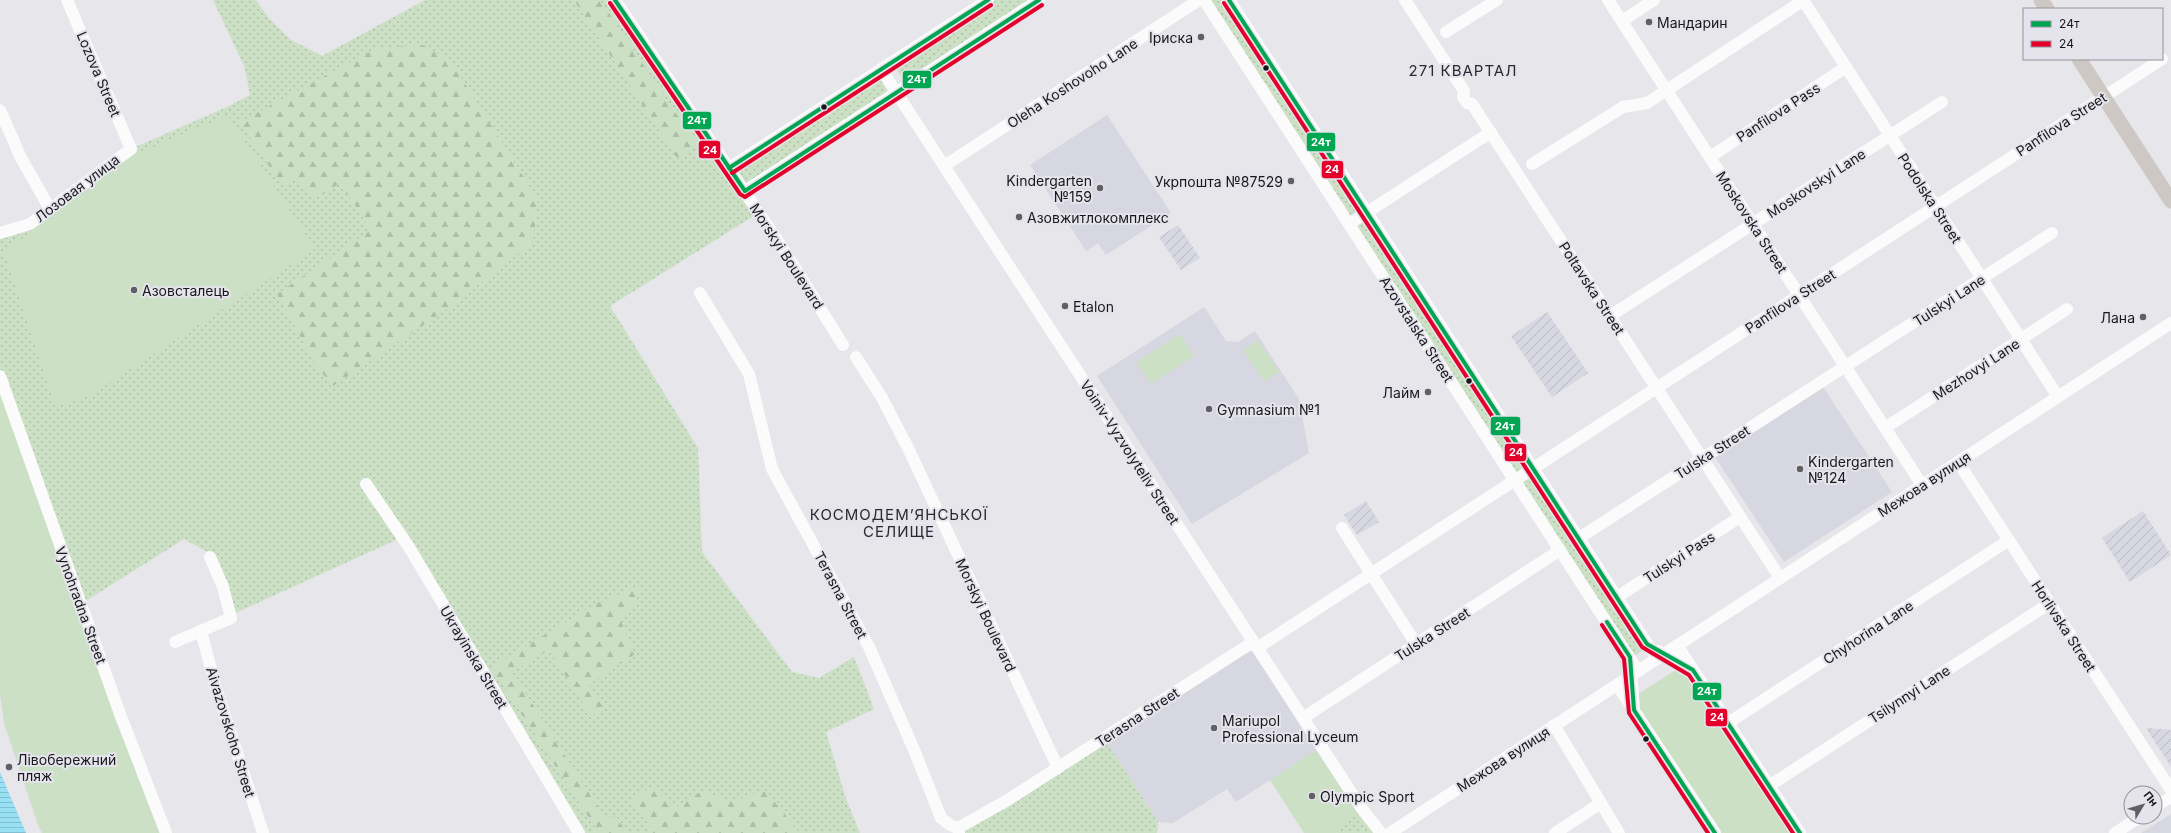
<svg xmlns="http://www.w3.org/2000/svg" width="2171" height="833" viewBox="0 0 2171 833" font-family="Inter,sans-serif">
<style>
.built{fill:#d7d7e1}
.industrial{fill:url(#industrial-furrows)}
.grass{fill:url(#grass-dots)}
.forest{fill:url(#forest-firs)}
.park{fill:#cce0c5}
.water{fill:url(#water-rules)}
.lines{fill:none;stroke-linecap:round;stroke-linejoin:round}
.minor{stroke:#fbfbfc;stroke-width:12}
.major{stroke:#cdc8c3;stroke-width:15}
.bus-1-casing{stroke:#e5e4ed;stroke-width:7}
.bus-2-casing{stroke:#e5e4ed;stroke-width:7}
.bus-1{stroke:#00a651;stroke-width:4}
.bus-2{stroke:#e4002b;stroke-width:4}
.poi-dot{fill:#606063;stroke:#e5e4ed;stroke-width:1.5}
.bus-dot{fill:#18181a;stroke:#e5e4ed;stroke-width:1.5}
.labels{text-anchor:middle;dominant-baseline:central;stroke-width:4;stroke-linejoin:round;paint-order:stroke}
.poi-label{font-size:14px;fill:#18181a;stroke:#e5e4ed;text-anchor:start}
.street-label{font-size:14px;fill:#18181a;stroke:#e5e4ed}
.neighbourhood-label{font-size:15px;letter-spacing:1px;fill:#2b2a30;stroke:#e5e4ed}
.line-badge{stroke:#e5e4ed;stroke-width:1.5}
.badge-label{font-size:11px;text-anchor:middle;font-weight:bold;fill:#fff}
</style>
<defs>
<pattern id="industrial-furrows" width="10" height="10" patternUnits="userSpaceOnUse"><rect width="10" height="10" fill="#d7d7e1"/><path d="M-1 1l2-2M0 10L10 0M9 11l2-2" fill="none" stroke="#b8b8c0"/></pattern>
<pattern id="grass-dots" width="8" height="8" patternUnits="userSpaceOnUse"><rect width="8" height="8" fill="#cce0c5"/><path d="M2 2h.1M6 6h.1" fill="none" stroke="#aebfa9" stroke-width="1.8" stroke-linecap="round"/></pattern>
<pattern id="forest-firs" width="22" height="20" patternUnits="userSpaceOnUse"><rect width="22" height="20" fill="#cce0c5"/><path d="M5 1l3.5 6h-7zM16 11l3.5 6h-7z" fill="#aebfa9"/></pattern>
<pattern id="water-rules" width="6" height="5" patternUnits="userSpaceOnUse"><rect width="6" height="5" fill="#98e0f3"/><path d="M0 2.5h6" fill="none" stroke="#82bfd0"/></pattern>
</defs>
<rect width="100%" height="100%" fill="#e6e6eb"/>
<!-- built -->
<g class="built">
<polygon points="1107,115 1171,213 1106,255 1098,243 1086,251 1030,165"/>
<polygon points="1204,307 1226,341 1238,342 1255,331 1299,399 1309,453 1192,524 1097,376"/>
<polygon points="1823,387 1892,492 1784,562 1715,457"/>
<polygon points="1253,642 1321,747 1236,802 1227,789 1173,823 1158,822 1104,738"/>
<polygon points="2171,814 2171,833 2141,833"/>
</g>
<!-- industrial -->
<g class="industrial">
<polygon points="1178,225 1200,258 1181,270 1159,237"/>
<polygon points="1547,312 1588,373 1552,397 1511,336"/>
<polygon points="1366,501 1379,522 1357,535 1344,515"/>
<polygon points="2143,511 2171,555 2130,582 2102,538"/>
<polygon points="2146,728 2171,730 2171,767"/>
</g>
<!-- grass -->
<g class="grass">
<polygon points="213,0 256,0 268,17 291,40 322,56 425,0 611,0 757,214 610,306 698,448 702,552 792,672 819,678 854,657 874,709 826,732 846,799 860,833 584,833 407,535 233,614 213,555 184,539 81,604 0,376 0,233 30,224 131,149 227,107 250,95 245,68"/>
<polygon points="992,0 1034,0 906,83 893,64"/>
<polygon points="1208,0 1227,0 1646,648 1632,657"/>
<polygon points="877,74 890,94 746,187 733,168"/>
<polygon points="1104,738 1158,822 1157,833 962,833 1006,801"/>
<polygon points="1362,809 1378,833 1336,833"/>
</g>
<!-- forest -->
<g class="forest">
<polygon points="574,0 600,0 697,145 677,158"/>
<polygon points="423,45 451,61 538,200 533,242 453,305 333,386 316,366 277,294 371,230 340,183 314,200 296,176 282,186 240,122 376,48"/>
<polygon points="640,585 634,608 619,617 635,654 589,684 604,709 591,716 549,650 512,672 606,820 615,815 627,833 599,833 491,667 596,604"/>
<polygon points="654,785 673,809 702,791 731,802 765,790 800,833 650,833 653,831 631,800"/>
</g>
<!-- park -->
<g class="park">
<polygon points="228,115 315,249 89,396 55,407 4,252 134,155"/>
<polygon points="1180,334 1194,356 1151,384 1136,362"/>
<polygon points="1258,340 1279,372 1264,381 1243,350"/>
<polygon points="0,376 166,833 42,833 38,825 4,723 0,694"/>
<polygon points="1682,666 1692,671 1798,833 1718,833 1636,710 1635,696"/>
<polygon points="1321,747 1362,809 1336,833 1304,833 1270,780"/>
</g>
<!-- water -->
<polygon class="water" points="0,772 26,833 0,833"/>
<g class="lines">
<!-- minor -->
<g class="minor">
<polyline points="615,0 784,250 843,345"/>
<polyline points="1204,0 1638,671"/>
<polyline points="1229,0 1657,659"/>
<polyline points="1405,0 1464,91 1463,97 1467,103 1472,104 1780,578"/>
<polyline points="1608,0 1922,485"/>
<polyline points="1803,0 2058,397"/>
<polyline points="1622,21 1654,0"/>
<polyline points="1446,32 1497,0"/>
<polyline points="881,69 1362,809 1381,833"/>
<polyline points="0,110 21,158 50,209"/>
<polyline points="1710,157 1846,67"/>
<polyline points="1532,164 1623,107 1647,103 1804,0"/>
<polyline points="944,166 1199,0"/>
<polyline points="729,168 988,0"/>
<polyline points="745,191 1039,0"/>
<polyline points="1349,224 1491,132"/>
<polyline points="0,233 30,224 131,149 67,0"/>
<polyline points="700,293 749,374 772,469 869,647 915,752 941,818 950,825 958,828"/>
<polyline points="1610,316 1942,102"/>
<polyline points="856,357 882,398 908,448 1058,768"/>
<polyline points="0,376 120,714 166,833"/>
<polyline points="1885,428 2067,309"/>
<polyline points="1958,462 2171,790"/>
<polyline points="366,484 409,547 579,833"/>
<polyline points="1342,528 1416,644"/>
<polyline points="1579,538 2052,233"/>
<polyline points="1617,597 1740,517"/>
<polyline points="201,631 216,688 263,833"/>
<polyline points="175,642 231,618 223,587 210,557"/>
<polyline points="1677,645 1800,833"/>
<polyline points="1257,648 2162,59"/>
<polyline points="1658,651 1692,669"/>
<polyline points="1631,670 1634,709"/>
<polyline points="1617,685 1715,833"/>
<polyline points="1303,718 1560,550"/>
<polyline points="1728,723 2009,540"/>
<polyline points="1554,725 1619,833"/>
<polyline points="1769,786 2050,603"/>
<polyline points="2155,807 2171,797"/>
<polyline points="959,833 958,828 1006,801 1253,642"/>
<polyline points="1390,833 2171,323"/>
<polyline points="1555,833 1601,803"/>
<polyline points="2115,833 2140,817"/>
</g>
<!-- major -->
<g class="major">
<polyline points="2041,0 2047,9"/>
<polyline points="2079,59 2171,201"/>
</g>
<!-- bus-1 casing -->
<g class="bus-1-casing">
<g id="bus-1">
<polyline points="615,0 745,191 1039,0"/>
<polyline points="1229,0 1647,644 1693,670 1800,833"/>
<polyline points="729,168 988,0"/>
<polyline points="1607,622 1630,657 1634,710 1715,833"/>
</g>
</g>
<!-- bus-2 casing -->
<g class="bus-2-casing">
<g id="bus-2">
<polyline points="610,3 740,194 745,197 1042,5"/>
<polyline points="1224,3 1642,647 1689,675 1793,833"/>
<polyline points="732,173 991,5"/>
<polyline points="1602,625 1624,659 1629,713 1708,833"/>
</g>
</g>
<!-- bus-1 -->
<use href="#bus-1" class="bus-1"/>
<!-- bus-2 -->
<use href="#bus-2" class="bus-2"/>
</g>
<!-- markers -->
<g class="poi-dot">
<circle cx="1649" cy="22" r="4"/>
<circle cx="1201" cy="37" r="4"/>
<circle cx="1291" cy="181" r="4"/>
<circle cx="1100" cy="188" r="4"/>
<circle cx="1019" cy="217" r="4"/>
<circle cx="134" cy="290" r="4"/>
<circle cx="1065" cy="306" r="4"/>
<circle cx="2143" cy="317" r="4"/>
<circle cx="1428" cy="392" r="4"/>
<circle cx="1209" cy="409" r="4"/>
<circle cx="1800" cy="469" r="4"/>
<circle cx="1214" cy="728" r="4"/>
<circle cx="9" cy="767" r="4"/>
<circle cx="1312" cy="796" r="4"/>
</g>
<g class="bus-dot">
<circle cx="1266" cy="68" r="3.5"/>
<circle cx="824" cy="107" r="3.5"/>
<circle cx="1469" cy="381" r="3.5"/>
<circle cx="1646" cy="739" r="3.5"/>
</g>
<g class="labels">
<!-- poi labels -->
<g class="poi-label">
<text x="1657" y="22">Мандарин</text>
<text x="1193" y="37" text-anchor="end">Іриска</text>
<text x="1092" y="180" text-anchor="end">Kindergarten<tspan x="1092" dy="16">№159</tspan></text>
<text x="1283" y="181" text-anchor="end">Укрпошта №87529</text>
<text x="1027" y="217">Азовжитлокомплекс</text>
<text x="142" y="290">Азовсталець</text>
<text x="1073" y="306">Etalon</text>
<text x="2135" y="317" text-anchor="end">Лана</text>
<text x="1420" y="392" text-anchor="end">Лайм</text>
<text x="1217" y="409">Gymnasium №1</text>
<text x="1808" y="461">Kindergarten<tspan x="1808" dy="16">№124</tspan></text>
<text x="1222" y="720">Mariupol<tspan x="1222" dy="16">Professional Lyceum</tspan></text>
<text x="17" y="759">Лівобережний<tspan x="17" dy="16">пляж</tspan></text>
<text x="1320" y="796">Olympic Sport</text>
</g>
<!-- street labels -->
<g class="street-label">
<text transform="translate(99 74) rotate(67)">Lozova Street</text>
<text transform="translate(1072 83) rotate(-33)">Oleha Koshovoho Lane</text>
<text transform="translate(1778 112) rotate(-33)">Panfilova Pass</text>
<text transform="translate(2061 124) rotate(-33)">Panfilova Street</text>
<text transform="translate(1816 183) rotate(-33)">Moskovskyi Lane</text>
<text transform="translate(77 188) rotate(-37)">Лозовая улица</text>
<text transform="translate(1930 198) rotate(57)">Podolska Street</text>
<text transform="translate(1752 222) rotate(57)">Moskovska Street</text>
<text transform="translate(787 256) rotate(57)">Morskyi Boulevard</text>
<text transform="translate(1592 288) rotate(57)">Poltavska Street</text>
<text transform="translate(1949 300) rotate(-33)">Tulskyi Lane</text>
<text transform="translate(1790 301) rotate(-33)">Panfilova Street</text>
<text transform="translate(1417 329) rotate(57)">Azovstalska Street</text>
<text transform="translate(1976 369) rotate(-33)">Mezhovyi Lane</text>
<text transform="translate(1130 452) rotate(57)">Voiniv-Vyzvolyteliv Street</text>
<text transform="translate(1712 452) rotate(-33)">Tulska Street</text>
<text transform="translate(1924 484) rotate(-33)">Межова вулиця</text>
<text transform="translate(1679 557) rotate(-33)">Tulskyi Pass</text>
<text transform="translate(841 595) rotate(62)">Terasna Street</text>
<text transform="translate(81 605) rotate(70)">Vynohradna Street</text>
<text transform="translate(986 615) rotate(65)">Morskyi Boulevard</text>
<text transform="translate(2064 626) rotate(57)">Horlivska Street</text>
<text transform="translate(1868 632) rotate(-33)">Chyhorina Lane</text>
<text transform="translate(1432 634) rotate(-33)">Tulska Street</text>
<text transform="translate(474 657) rotate(59)">Ukrayinska Street</text>
<text transform="translate(1909 694) rotate(-33)">Tsilynnyi Lane</text>
<text transform="translate(1137 717) rotate(-33)">Terasna Street</text>
<text transform="translate(231 732) rotate(73)">Aivazovskoho Street</text>
<text transform="translate(1503 759) rotate(-33)">Межова вулиця</text>
</g>
<!-- neighbourhood labels -->
<g class="neighbourhood-label">
<text x="1463" y="70">271 КВАРТАЛ</text>
<text x="899" y="514">КОСМОДЕМ’ЯНСЬКОЇ<tspan x="899" dy="17">СЕЛИЩЕ</tspan></text>
</g>
</g>
<g class="line-badge">
<rect x="902" y="70" width="30" height="19" rx="4" fill="#00a651"/>
<rect x="682" y="111" width="30" height="19" rx="4" fill="#00a651"/>
<rect x="1306" y="132" width="30" height="20" rx="4" fill="#00a651"/>
<rect x="698" y="140" width="23" height="19" rx="4" fill="#e4002b"/>
<rect x="1321" y="160" width="23" height="19" rx="4" fill="#e4002b"/>
<rect x="1490" y="416" width="31" height="20" rx="4" fill="#00a651"/>
<rect x="1504" y="443" width="23" height="19" rx="4" fill="#e4002b"/>
<rect x="1692" y="682" width="30" height="19" rx="4" fill="#00a651"/>
<rect x="1705" y="708" width="23" height="19" rx="4" fill="#e4002b"/>
</g>
<g class="badge-label">
<text x="917" y="83">24т</text>
<text x="697" y="124">24т</text>
<text x="1321" y="146">24т</text>
<text x="710" y="154">24</text>
<text x="1332" y="173">24</text>
<text x="1505" y="430">24т</text>
<text x="1516" y="456">24</text>
<text x="1707" y="695">24т</text>
<text x="1717" y="721">24</text>
</g>
<!-- legend -->
<rect x="2023" y="8" width="140" height="52" fill="#e5e4ed" stroke="#939299"/>
<rect x="2031" y="21" width="20" height="6" fill="#00a651" stroke="#939299"/>
<text x="2059" y="28" font-size="12" fill="#18181a">24т</text>
<rect x="2031" y="41" width="20" height="6" fill="#e4002b" stroke="#939299"/>
<text x="2059" y="48" font-size="12" fill="#18181a">24</text>
<!-- north arrow -->
<g transform="translate(2143 805) rotate(52)"><circle r="19" fill="#e5e4ed" stroke="#939299"/>
<path d="M0-3L7 15L0 10L-7 15Z" fill="#606063"/>
<text y="-6" font-size="11" font-weight="bold" text-anchor="middle" fill="#18181a">Пн</text>
</g>
</svg>
